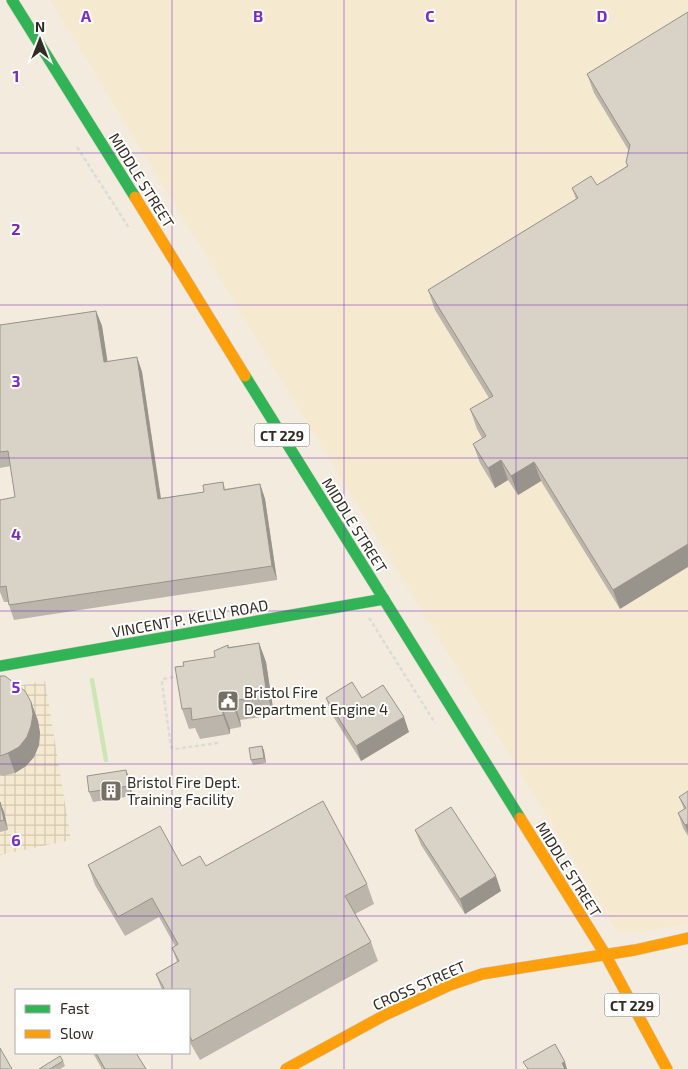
<svg xmlns="http://www.w3.org/2000/svg" width="688" height="1069" viewBox="0 0 688 1069" font-family="'Exo 2',sans-serif">
<style>
.built{fill:#f5e9d0}
.industrial{fill:url(#industrial-grid)}
.lines{fill:none;stroke-linecap:round;stroke-linejoin:round}
.stream{stroke:#cce7b5;stroke-width:4.5}
.fast-casing{stroke:#cdc8bc;stroke-width:12}
.slow-casing{stroke:#cdc8bc;stroke-width:12}
.path{stroke:#dddbd6;stroke-width:2.5;stroke-dasharray:4 2.5;stroke-linecap:butt}
.fast{stroke:#30b455;stroke-width:11}
.slow{stroke:#ff9f0a;stroke-width:11}
.wall{fill:#bbb5ab}
.shaded-wall{fill:#98938b}
.building{fill:#d9d2c7;stroke:#98938b}
.grid{fill:none;stroke:#7b2cbf;stroke-width:1;stroke-opacity:0.55}
.labels{text-anchor:middle;dominant-baseline:central;stroke-width:4;stroke-linejoin:round;paint-order:stroke}
.shield{fill:#fff;stroke:#706c65;stroke-width:1}
.shield-label{font-size:14px;font-weight:bold;fill:#322d23}
.street-label{font-size:15px;fill:#322d23;stroke:#fff}
.poi-label{font-size:15px;fill:#322d23;stroke:#fff;text-anchor:start}
.grid-label{font-size:16px;text-anchor:middle;font-weight:bold;fill:#7b2cbf;stroke:#fff;stroke-width:4;stroke-linejoin:round;paint-order:stroke}
</style>
<defs>
<pattern id="industrial-grid" width="8" height="8" patternUnits="userSpaceOnUse" patternTransform="scale(1.25)"><rect width="8" height="8" fill="#f5e9d0"/><path d="M0 4h8M4 0v8" fill="none" stroke="#d2c8b2"/></pattern>
</defs>
<rect width="100%" height="100%" fill="#f3ecde"/>
<!-- built -->
<polygon class="built" points="50,0 688,0 688,924 635,933 617,932"/>
<!-- industrial -->
<polygon class="industrial" points="45,681 71,840 0,855 0,689"/>
<g class="lines">
<!-- stream -->
<polyline class="stream" points="92,680 106,760"/>
<!-- fast casing -->
<g class="fast-casing">
<g id="fast">
<polyline points="12,0 135,197"/>
<polyline points="245,376 520,818"/>
<polyline points="0,666 384,599"/>
</g>
</g>
<!-- slow casing -->
<g class="slow-casing">
<g id="slow">
<polyline points="135,197 245,376"/>
<polyline points="520,818 605,954 667,1069"/>
<polyline points="286,1069 385,1015 450,985 482,974 635,950 688,938"/>
</g>
</g>
<!-- path -->
<g class="path">
<polyline points="77,147 129,228"/>
<polyline points="369,618 435,723"/>
<polyline points="180,676 163,679 162,683 171,747 175,749 218,743"/>
</g>
<!-- fast -->
<use href="#fast" class="fast"/>
<!-- slow -->
<use href="#slow" class="slow"/>
</g>
<!-- wall -->
<g class="wall">
<polygon points="688,12 620,609 541,481 518,495 508,480 495,488 480,463 473,444 482,438 477,429 470,409 489,398 435,310 428,290 576,199 572,188 597,185 627,166 626,162 629,151 594,93 587,74"/>
<polygon points="96,311 102,326 107,362 137,357 142,372 161,498 204,492 223,482 225,489 260,484 265,499 277,580 14,620 8,602 4,602 0,592 0,550 15,497 11,466 0,468 0,325"/>
<polygon points="259,643 266,662 274,715 240,720 241,727 230,729 230,734 200,739 195,728 189,729 182,709 184,666 215,657 228,645 229,647"/>
<polygon points="0,676 31,702 38,721 40,733 39,745 34,757 26,766 15,773 3,776 0,775"/>
<polygon points="326,698 362,698 409,732 361,761 331,713"/>
<polygon points="262,746 264,751 266,763 253,765 251,760"/>
<polygon points="126,770 130,780 132,796 93,802 89,792"/>
<polygon points="688,791 688,836 683,828 678,813 684,809 679,797"/>
<polygon points="0,802 4,812 8,830 0,832"/>
<polygon points="415,830 501,891 465,914 421,845"/>
<polygon points="88,865 206,866 367,884 374,904 355,914 371,942 378,961 200,1060 189,1041 189,990 162,990 156,974 177,962 172,948 175,946 159,917 125,936 95,885"/>
<polygon points="93,1053 136,1053 146,1069 102,1069"/>
<polygon points="63,1061 65,1066 60,1069 39,1069"/>
</g>
<!-- shaded-wall -->
<g class="shaded-wall">
<polygon points="96,311 102,326 110,377 104,362"/>
<polygon points="137,357 142,372 163,514 158,499"/>
<polygon points="501,460 508,480 495,488 488,468"/>
<polygon points="534,462 541,481 518,495 511,476"/>
<polygon points="260,484 265,499 277,580 272,566"/>
<polygon points="688,544 688,567 620,609 613,590"/>
<polygon points="259,643 266,662 274,715 267,695"/>
<polygon points="233,701 240,720 241,727 234,708"/>
<polygon points="31,702 38,721 40,733 39,745 34,757 26,766 15,773 8,753"/>
<polygon points="223,710 230,729 230,734 223,715"/>
<polygon points="404,717 409,732 361,761 356,746"/>
<polygon points="262,746 264,751 266,763 264,758"/>
<polygon points="126,770 130,780 132,796 129,786"/>
<polygon points="0,802 4,812 8,830 4,820"/>
<polygon points="688,824 688,833 685,825"/>
<polygon points="496,876 501,891 465,914 460,899"/>
<polygon points="565,1062 567,1069 564,1069 562,1063"/>
</g>
<!-- building -->
<g class="building">
<polygon points="688,12 688,544 613,590 534,462 511,476 501,460 488,468 473,444 486,436 470,409 493,396 428,290 578,198 572,188 591,176 597,185 628,166 626,162 630,145 587,74"/>
<polygon points="96,311 104,362 137,357 158,499 204,492 203,485 223,482 224,490 260,484 272,566 9,605 6,586 0,587 0,500 15,497 8,451 0,452 0,325"/>
<polygon points="259,643 267,695 233,701 234,708 223,710 223,715 192,720 191,708 182,709 175,667 184,666 183,662 215,657 214,651 228,645 228,648"/>
<polygon points="0,676 5,676 25,691 31,702 33,714 31,726 27,737 19,747 8,753 0,756"/>
<polygon points="352,682 362,698 383,685 404,717 356,746 326,698"/>
<polygon points="262,746 264,758 251,760 249,748"/>
<polygon points="126,770 129,786 89,792 87,776"/>
<polygon points="688,791 688,824 685,825 678,813 686,808 679,797"/>
<polygon points="323,801 367,884 345,896 371,942 192,1041 189,1034 189,990 165,990 156,974 179,961 172,948 178,944 152,898 118,917 88,865 160,826 182,866 200,856 206,866"/>
<polygon points="0,802 4,820 0,821"/>
<polygon points="451,807 496,876 460,899 415,830"/>
<polygon points="555,1044 565,1062 562,1063 565,1069 528,1069 523,1062"/>
<polygon points="0,1048 12,1069 0,1069"/>
<polygon points="96,1053 136,1053 146,1069 105,1069"/>
<polygon points="60,1056 63,1061 50,1069 39,1069"/>
</g>
<!-- grid -->
<path class="grid" d="M 172,0 L 172,990M 344,0 L 344,1069M 516,0 L 516,1069M 0,153 L 688,153M 0,305 L 688,305M 0,458 L 688,458M 0,611 L 688,611M 0,764 L 688,764M 0,916 L 688,916M 172,1053 L 172,1069"/>
<!-- icons -->
<defs>
<g id="civic-square" transform="scale(1.125)"><rect x="-9" y="-9" width="18" height="18" rx="4" fill="#767064" stroke="#fff"/><path d="M-.6-6.5H3V-4.5H.6V-3L4-1V1h2V6H-6V1h2V-1L-.6-3ZM-1.2 2.5V6h2.4V2.5Z" fill="#fff"/></g>
<g id="building-square" transform="scale(1.125)"><rect x="-9" y="-9" width="18" height="18" rx="4" fill="#767064" stroke="#fff"/><path d="M-4-6H4V6H1V3H-1V6H-4ZM-2.5-4.3h1.7v1.8h-1.7ZM.8-4.3h1.7v1.8H.8ZM-2.5-1h1.7V.8h-1.7ZM.8-1h1.7V.8H.8Z" fill="#fff"/></g>
</defs>
<g fill-rule="evenodd">
<use href="#civic-square" x="228" y="701"/>
<use href="#building-square" x="111" y="791"/>
</g>
<g class="labels">
<!-- shield labels -->
<g class="shield">
<rect x="254.5" y="423.5" width="55" height="23" rx="4"/>
<rect x="604.5" y="993.5" width="55" height="23" rx="4"/>
</g>
<g class="shield-label">
<text x="282" y="435">CT 229</text>
<text x="632" y="1005">CT 229</text>
</g>
<!-- street labels -->
<g class="street-label">
<text transform="translate(142 180) rotate(58)">MIDDLE STREET</text>
<text transform="translate(355 525) rotate(58)">MIDDLE STREET</text>
<text transform="translate(190 618) rotate(-10)">VINCENT P. KELLY ROAD</text>
<text transform="translate(569 869) rotate(58)">MIDDLE STREET</text>
<text transform="translate(419 985) rotate(-24)">CROSS STREET</text>
</g>
<!-- poi labels -->
<g class="poi-label">
<text x="244" y="692">Bristol Fire<tspan x="244" dy="17">Department Engine 4</tspan></text>
<text x="127" y="782">Bristol Fire Dept.<tspan x="127" dy="17">Training Facility</tspan></text>
</g>
</g>
<g class="grid-label">
<text x="86" y="22">A</text>
<text x="258" y="22">B</text>
<text x="430" y="22">C</text>
<text x="602" y="22">D</text>
<text x="16" y="82">1</text>
<text x="16" y="235">2</text>
<text x="16" y="387">3</text>
<text x="16" y="540">4</text>
<text x="16" y="693">5</text>
<text x="16" y="846">6</text>
</g>
<!-- legend -->
<rect x="15" y="989" width="175" height="65" fill="#ffffff" stroke="#adaba7"/>
<rect x="25" y="1005" width="25" height="8" fill="#30b455" stroke="#adaba7"/>
<text x="60" y="1014" font-size="15" fill="#322d23">Fast</text>
<rect x="25" y="1030" width="25" height="8" fill="#ff9f0a" stroke="#adaba7"/>
<text x="60" y="1039" font-size="15" fill="#322d23">Slow</text>
<!-- north arrow -->
<g transform="translate(40 40)" stroke="#ffffff" stroke-width="4" paint-order="stroke">
<path d="M0-4L9 19L0 12L-9 19Z" fill="#322d23"/>
<text y="-8" font-size="14" font-weight="bold" text-anchor="middle" fill="#322d23">N</text>
</g>
</svg>
